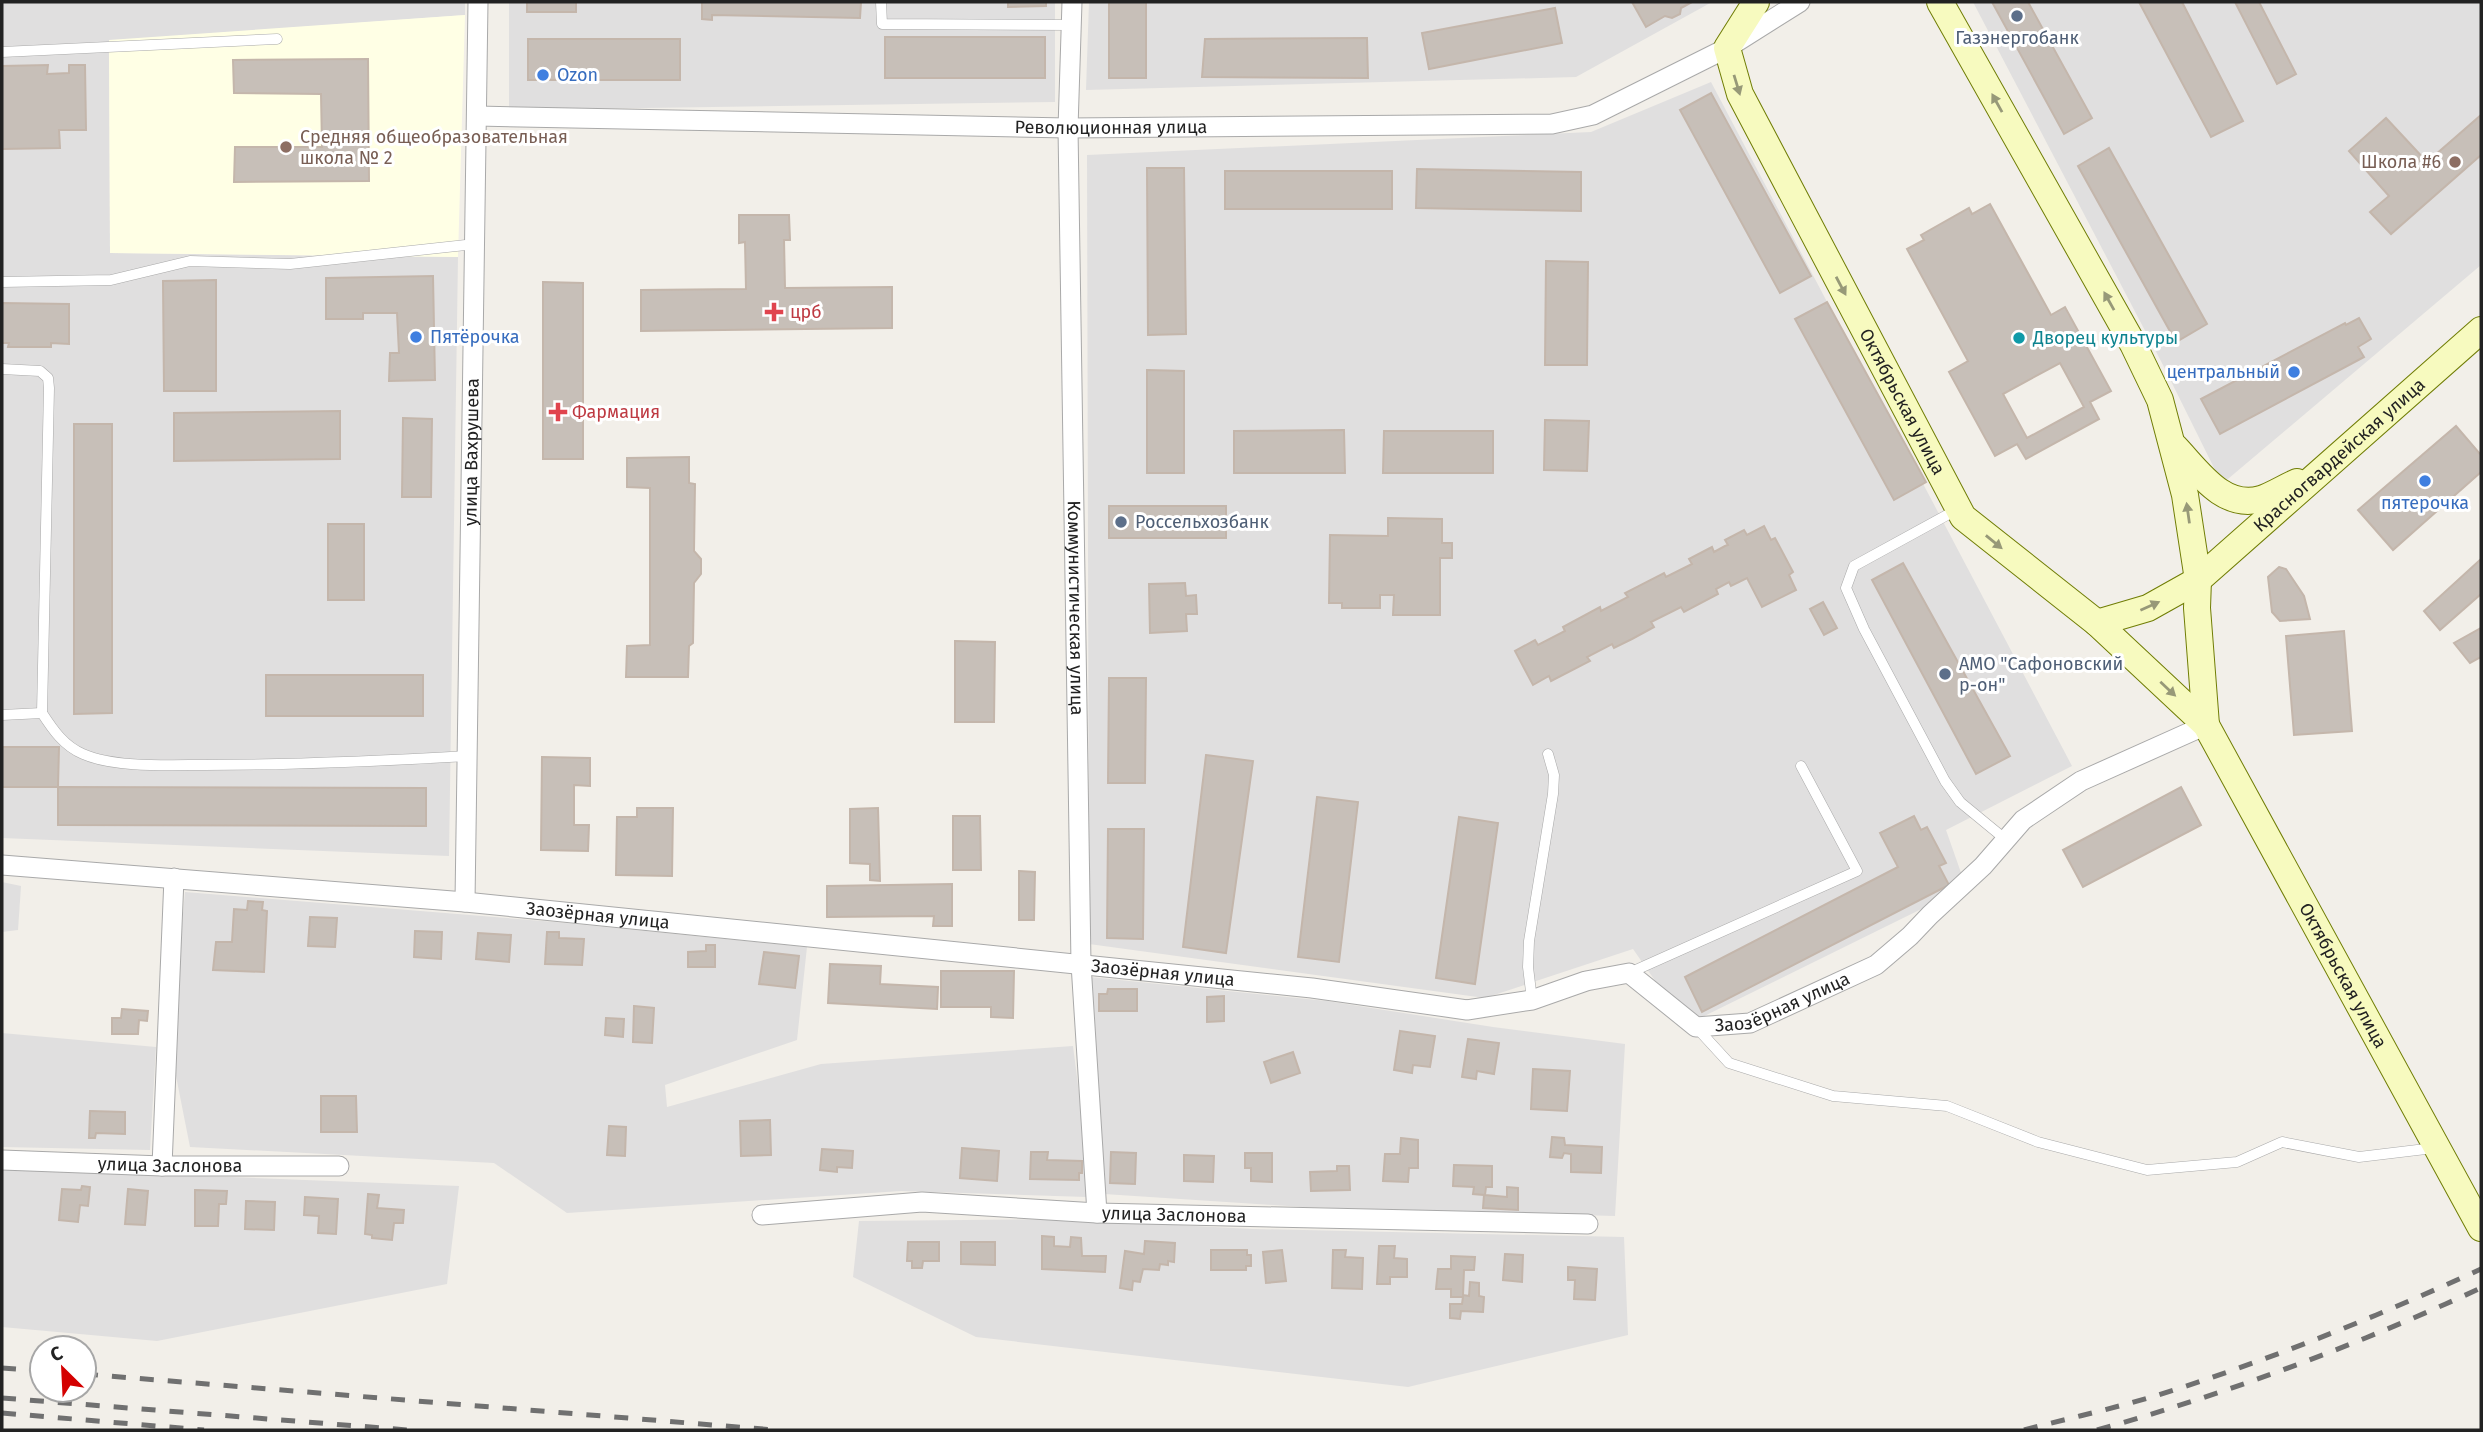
<svg xmlns="http://www.w3.org/2000/svg" width="2483" height="1432" viewBox="0 0 2483 1432" font-family="'Fira Sans',sans-serif">
<style>
.residential{fill:#e0dfdf}
.education{fill:#ffffe5}
.building{fill:#c7bfb8;stroke:#c4b6ab;stroke-width:2;fill-rule:evenodd}
.lines{fill:none;stroke-linecap:round;stroke-linejoin:round}
.lane-casing{stroke:#a9a9a9;stroke-width:11}
.street-casing{stroke:#a9a9a9;stroke-width:21}
.secondary-casing{stroke:#707d05;stroke-width:28}
.lane{stroke:#fff;stroke-width:10}
.street{stroke:#fff;stroke-width:19}
.secondary{stroke:#f7fabf;stroke-width:26}
.rail{stroke:#707070;stroke-width:5;stroke-dasharray:14 14;stroke-linecap:butt}
.oneway{fill:#979978}
.service-dot{fill:#5c6f8a;stroke:#fff;stroke-width:2.5}
.shop-dot{fill:#3f7fe0;stroke:#fff;stroke-width:2.5}
.education-dot{fill:#8d6e63;stroke:#fff;stroke-width:2.5}
.health-dot{fill:#e0444e;stroke:#fff;stroke-width:2.5}
.culture-dot{fill:#0f9aa8;stroke:#fff;stroke-width:2.5}
.labels{text-anchor:middle;dominant-baseline:central;stroke-width:6;stroke-linejoin:round;paint-order:stroke}
.service-label{font-size:18px;fill:#4e5e75;stroke:#fff;text-anchor:start}
.shop-label{font-size:18px;fill:#366cbe;stroke:#fff;text-anchor:start}
.street-label{font-size:18px;fill:#222;stroke:#fff}
.education-label{font-size:18px;fill:#785e54;stroke:#fff;text-anchor:start}
.health-label{font-size:18px;fill:#be3a42;stroke:#fff;text-anchor:start}
.culture-label{font-size:18px;fill:#0d838f;stroke:#fff;text-anchor:start}
</style>
<rect width="100%" height="100%" fill="#f2efe9"/>
<!-- residential -->
<g class="residential">
<polygon points="2,2 465,2 465,15 109,41 110,253 458,257 449,856 2,838"/>
<polygon points="509,2 1055,2 1055,102 509,110"/>
<polygon points="1089,2 1712,2 1576,77 1086,90"/>
<polygon points="1973,2 2481,2 2481,265 2222,484 2163,365"/>
<polygon points="1711,82 2072,766 1946,830 1966,887 1686,1025 1633,949 1485,998 1089,944 1087,155 1591,132"/>
<polygon points="2,882 21,886 18,930 2,932"/>
<polygon points="185,892 555,922 807,947 797,1040 665,1085 667,1107 821,1064 1073,1046 1088,1163 1087,1197 901,1191 567,1213 494,1163 190,1147 176,1076 177,978"/>
<polygon points="1090,977 1327,1001 1493,1027 1625,1044 1615,1216 1303,1207 1104,1194"/>
<polygon points="2,1033 156,1047 150,1150 2,1147"/>
<polygon points="2,1168 459,1186 447,1284 157,1341 2,1327"/>
<polygon points="1057,1219 1253,1229 1624,1237 1628,1335 1408,1387 976,1337 853,1277 859,1221"/>
</g>
<!-- education -->
<polygon class="education" points="465,15 458,257 110,253 109,40"/>
<!-- building -->
<g class="building">
<rect x="527" y="2" width="49" height="10"/>
<polygon points="702,2 861,2 860,18 712,15 712,20 702,19"/>
<polygon points="1008,2 1046,2 1046,6 1008,7"/>
<rect x="1109" y="2" width="37" height="76"/>
<polygon points="1632,2 1692,2 1681,8 1680,14 1672,18 1665,16 1646,27"/>
<polygon points="1992,2 2028,2 2092,118 2064,134"/>
<polygon points="2139,2 2182,2 2243,121 2211,137"/>
<polygon points="2235,2 2259,2 2296,74 2277,84"/>
<polygon points="1555,8 1562,43 1429,69 1422,33"/>
<rect x="885" y="37" width="160" height="41"/>
<polygon points="1367,38 1368,78 1202,77 1205,39"/>
<rect x="528" y="39" width="152" height="41"/>
<polygon points="368,59 369,181 234,182 235,147 322,147 321,94 234,93 233,60"/>
<polygon points="48,65 47,74 69,73 69,65 85,65 86,130 59,130 60,148 2,149 2,66"/>
<polygon points="1711,93 1811,276 1780,293 1680,110"/>
<polygon points="2481,115 2481,155 2391,234 2370,212 2389,196 2349,151 2386,118 2427,162"/>
<polygon points="2109,148 2207,324 2176,342 2078,166"/>
<polygon points="1147,168 1184,168 1186,334 1148,335"/>
<polygon points="1417,169 1581,172 1581,211 1416,208"/>
<rect x="1225" y="171" width="167" height="38"/>
<path d="M 1990,204 L 2051,315 L 2065,307 L 2111,391 L 2090,402 L 2099,419 L 2026,459 L 2017,444 L 1995,456 L 1949,372 L 1968,361 L 1907,249 L 1924,240 L 1921,235 L 1969,208 L 1972,214 ZM 2060,363 L 2084,407 L 2027,438 L 2003,394 Z"/>
<polygon points="739,215 789,215 790,240 784,240 785,288 892,287 892,328 641,331 641,290 746,289 745,242 739,243"/>
<polygon points="1546,261 1588,262 1587,365 1545,365"/>
<polygon points="433,276 435,380 389,381 390,353 399,353 397,313 363,313 363,319 326,319 326,278"/>
<polygon points="216,280 216,391 164,391 163,281"/>
<polygon points="543,282 583,283 583,459 543,459"/>
<polygon points="1827,302 1926,482 1894,500 1795,319"/>
<polygon points="2,303 69,304 69,344 51,343 51,347 8,347 9,343 2,343"/>
<polygon points="2359,318 2371,339 2358,347 2364,357 2220,434 2201,399 2345,323 2346,325"/>
<polygon points="1147,370 1184,371 1184,473 1147,473"/>
<polygon points="340,411 340,459 174,461 174,413"/>
<polygon points="403,418 432,419 431,497 402,497"/>
<polygon points="1545,420 1589,421 1587,471 1544,470"/>
<polygon points="74,424 112,424 112,713 74,714"/>
<polygon points="2456,426 2481,455 2481,472 2393,550 2358,510"/>
<polygon points="1344,430 1345,473 1234,473 1234,431"/>
<polygon points="1384,431 1493,431 1493,473 1383,473"/>
<polygon points="689,457 689,483 695,484 694,551 701,559 701,574 694,583 693,643 689,646 688,677 626,677 627,646 650,645 650,488 627,487 627,458"/>
<rect x="1109" y="506" width="117" height="32"/>
<polygon points="1388,518 1442,519 1442,543 1452,543 1452,558 1440,558 1440,615 1393,615 1394,595 1380,595 1380,608 1342,608 1342,603 1329,603 1330,535 1388,536"/>
<rect x="328" y="524" width="36" height="76"/>
<polygon points="1764,526 1771,540 1775,538 1793,572 1789,575 1796,590 1762,607 1747,578 1731,586 1729,582 1716,589 1718,594 1684,612 1681,607 1651,622 1654,627 1632,639 1614,648 1612,644 1587,657 1590,661 1551,681 1549,676 1533,685 1515,651 1535,640 1538,645 1565,631 1563,627 1600,607 1601,611 1628,597 1625,593 1664,573 1666,577 1692,564 1689,559 1712,547 1714,552 1725,546 1728,545 1725,540 1744,530 1747,535"/>
<polygon points="2481,559 2481,594 2440,630 2424,611"/>
<polygon points="1903,563 2010,756 1976,774 1872,580"/>
<polygon points="2279,567 2286,569 2304,596 2310,619 2280,621 2272,612 2268,577"/>
<polygon points="1185,583 1186,596 1196,595 1197,614 1186,614 1187,631 1150,633 1149,584"/>
<polygon points="1823,602 1837,628 1824,635 1810,609"/>
<polygon points="2481,628 2481,657 2470,663 2454,643"/>
<polygon points="2344,631 2352,731 2294,735 2286,636"/>
<polygon points="955,641 995,642 994,722 955,722"/>
<rect x="266" y="675" width="157" height="41"/>
<polygon points="1109,678 1146,678 1145,783 1108,783"/>
<polygon points="2,747 59,747 58,787 2,787"/>
<polygon points="1206,755 1253,761 1226,953 1183,947"/>
<polygon points="542,757 590,758 590,786 574,785 574,825 589,825 588,851 541,850"/>
<polygon points="58,787 426,788 426,826 58,825"/>
<polygon points="2181,787 2201,825 2083,887 2063,850"/>
<polygon points="1317,797 1358,802 1339,962 1298,957"/>
<polygon points="637,808 673,808 672,876 616,875 617,817 637,817"/>
<polygon points="878,808 880,881 870,880 870,864 850,863 850,809"/>
<polygon points="953,816 980,816 981,870 953,870"/>
<polygon points="1914,816 1921,830 1927,827 1946,863 1939,866 1949,885 1702,1012 1685,977 1898,867 1880,833"/>
<polygon points="1459,817 1498,823 1475,984 1436,978"/>
<polygon points="1108,829 1144,829 1143,939 1107,938"/>
<polygon points="1019,871 1035,872 1034,920 1019,920"/>
<polygon points="952,884 952,926 933,926 934,916 827,917 827,886"/>
<polygon points="248,901 263,902 262,910 267,911 264,972 213,970 216,942 232,942 234,909 247,910"/>
<polygon points="310,917 337,918 335,947 308,946"/>
<polygon points="415,931 442,932 441,959 414,957"/>
<polygon points="547,932 559,932 559,938 584,939 582,965 545,964"/>
<polygon points="478,933 511,935 509,962 476,959"/>
<polygon points="706,945 715,945 715,967 688,967 688,952 706,951"/>
<polygon points="764,952 799,956 795,988 759,984"/>
<polygon points="830,964 881,966 880,984 938,987 937,1009 828,1003"/>
<polygon points="941,971 1014,971 1013,1018 991,1017 991,1007 941,1007"/>
<polygon points="1108,989 1137,989 1137,1011 1099,1011 1099,994 1107,994"/>
<polygon points="1224,996 1224,1021 1207,1022 1207,997"/>
<polygon points="634,1006 654,1008 652,1043 633,1042"/>
<polygon points="122,1009 148,1011 147,1021 139,1020 138,1034 112,1034 112,1018 121,1018"/>
<polygon points="606,1018 624,1019 623,1037 605,1035"/>
<polygon points="1400,1031 1435,1036 1430,1067 1413,1065 1412,1073 1394,1070"/>
<polygon points="1468,1039 1499,1043 1494,1074 1477,1071 1476,1079 1462,1077"/>
<polygon points="1293,1052 1300,1073 1271,1083 1264,1062"/>
<polygon points="1533,1069 1570,1071 1567,1111 1531,1109"/>
<polygon points="321,1096 356,1096 357,1132 321,1132"/>
<polygon points="90,1111 125,1112 125,1134 96,1133 95,1138 89,1138"/>
<polygon points="770,1120 771,1155 741,1156 740,1121"/>
<polygon points="609,1126 626,1127 625,1156 607,1155"/>
<polygon points="1552,1137 1564,1138 1565,1145 1602,1147 1601,1173 1571,1172 1571,1154 1564,1153 1562,1158 1550,1157"/>
<polygon points="1401,1138 1418,1140 1418,1168 1409,1168 1408,1182 1383,1181 1385,1154 1400,1154"/>
<polygon points="962,1148 999,1151 997,1181 960,1178"/>
<polygon points="822,1149 853,1151 852,1168 837,1167 837,1172 820,1170"/>
<polygon points="1031,1152 1048,1152 1047,1160 1082,1161 1082,1173 1079,1173 1079,1180 1030,1179"/>
<polygon points="1111,1152 1136,1153 1135,1184 1110,1183"/>
<polygon points="1245,1153 1272,1153 1272,1182 1251,1181 1251,1168 1245,1168"/>
<polygon points="1184,1155 1214,1156 1213,1182 1184,1181"/>
<polygon points="1454,1165 1492,1166 1492,1187 1486,1187 1485,1195 1507,1197 1507,1187 1518,1188 1518,1210 1483,1208 1484,1195 1473,1194 1474,1187 1453,1186"/>
<polygon points="1337,1166 1349,1166 1350,1190 1311,1191 1310,1172 1337,1171"/>
<polygon points="82,1186 90,1187 88,1206 80,1205 78,1222 59,1220 62,1189 81,1190"/>
<polygon points="128,1189 148,1191 145,1225 125,1224"/>
<polygon points="195,1190 227,1191 226,1204 219,1204 218,1226 195,1226"/>
<polygon points="368,1194 379,1195 377,1208 404,1210 403,1223 394,1223 392,1240 372,1238 372,1235 365,1234"/>
<polygon points="305,1197 338,1199 336,1234 318,1233 319,1216 304,1215"/>
<polygon points="246,1201 275,1202 274,1230 245,1229"/>
<polygon points="1042,1236 1054,1237 1054,1246 1070,1247 1071,1237 1081,1238 1082,1256 1106,1256 1105,1272 1042,1269"/>
<polygon points="1145,1241 1175,1243 1174,1262 1168,1261 1168,1265 1160,1264 1159,1270 1143,1269 1140,1282 1133,1281 1132,1290 1120,1288 1125,1251 1144,1254"/>
<polygon points="908,1242 939,1242 939,1261 923,1261 922,1268 912,1268 912,1261 907,1261"/>
<polygon points="961,1242 995,1242 995,1265 961,1264"/>
<polygon points="1379,1246 1395,1246 1394,1258 1407,1259 1407,1277 1390,1277 1390,1284 1377,1284"/>
<polygon points="1211,1250 1247,1250 1247,1255 1251,1255 1251,1266 1246,1266 1246,1270 1211,1270"/>
<polygon points="1282,1250 1286,1281 1266,1283 1263,1252"/>
<polygon points="1333,1250 1346,1250 1345,1257 1363,1258 1362,1289 1332,1288"/>
<polygon points="1505,1254 1523,1255 1522,1282 1503,1280"/>
<polygon points="1451,1256 1475,1257 1474,1270 1464,1270 1463,1295 1469,1296 1470,1282 1479,1283 1479,1296 1484,1297 1483,1312 1461,1311 1460,1319 1450,1318 1450,1304 1462,1304 1463,1297 1451,1297 1451,1289 1436,1289 1438,1269 1451,1269"/>
<polygon points="1568,1267 1597,1269 1595,1300 1574,1299 1575,1280 1568,1280"/>
</g>
<g class="lines">
<!-- lane casing -->
<g class="lane-casing">
<g id="lane">
<polyline points="881,2 882,24 1072,25"/>
<polyline points="2,52 277,39"/>
<polyline points="2,282 111,280 190,261 290,264 475,244"/>
<path d="M 2,369 L 40,371 L 48,378 L 49,388 L 42,713 C 53,730 64,746 83,754 C 115,768 170,765 205,765 C 293,765 380,761 468,756"/>
<polyline points="1958,509 1854,566 1846,588 1864,629 1945,781 1960,802 2005,839"/>
<polyline points="2,715 42,713"/>
<polyline points="1629,973 1857,871 1801,766"/>
<polyline points="1532,1000 1528,967 1529,941 1553,794 1554,775 1548,754"/>
<polyline points="1696,1027 1729,1063 1833,1096 1947,1106 2038,1142 2147,1170 2237,1162 2282,1142 2359,1157 2434,1148"/>
</g>
</g>
<!-- street casing -->
<g class="street-casing">
<g id="street">
<path id="s1" d="M 1072,2 L 1068,128 L 1081,964 L 1097,1213"/>
<path id="s2" d="M 477,116 L 1068,128 L 1552,124 L 1593,115 L 1727,48 L 1800,2"/>
<path id="s3" d="M 2,865 L 465,902 L 1312,988 L 1467,1010 L 1532,1000 L 1586,981 L 1629,973 L 1696,1027 L 1750,1023 L 1876,965 L 1910,936 L 1930,915 L 1983,866 L 2023,820 L 2081,781 L 2206,725"/>
<path id="s4" d="M 465,902 L 478,2"/>
<path id="s5" d="M 2,1160 L 162,1166 L 339,1166"/>
<polyline points="162,1166 174,878"/>
<path id="s6" d="M 762,1215 L 922,1202 L 1097,1213 L 1588,1224"/>
</g>
</g>
<!-- secondary casing -->
<g class="secondary-casing">
<g id="secondary">
<path id="s7" d="M 1756,2 L 1727,48 L 1740,94 L 1963,517 L 2097,623 L 2206,725 L 2481,1228"/>
<polyline points="1940,2 2133,344 2160,400 2185,495 2198,580 2197,608 2206,725"/>
<path d="M 2175,447 C 2198,471 2223,510 2261,499 C 2273,495 2285,487 2297,482"/>
<path id="s8" d="M 2097,623 L 2148,608 L 2198,580 L 2481,330"/>
</g>
</g>
<!-- lane -->
<use href="#lane" class="lane"/>
<!-- street -->
<use href="#street" class="street"/>
<!-- secondary -->
<use href="#secondary" class="secondary"/>
<!-- rail -->
<g class="rail">
<polyline points="2,1368 42,1371"/>
<polyline points="84,1374 775,1430"/>
<polyline points="2,1398 408,1430"/>
<polyline points="2,1413 204,1430"/>
<path d="M 2024,1430 C 2074,1417 2125,1406 2174,1390 C 2279,1356 2381,1315 2481,1269"/>
<path d="M 2097,1430 C 2229,1393 2357,1345 2481,1288"/>
</g>
</g>
<!-- one-way arrows -->
<defs><path id="oneway-solid" d="M-6-.8H1V-3.2L6.5 0L1 3.2V.8H-6Z" transform="scale(1.75)"/></defs>
<g class="oneway">
<use href="#oneway-solid" transform="translate(1737 85) rotate(73)"/>
<use href="#oneway-solid" transform="translate(1997 103) rotate(-119)"/>
<use href="#oneway-solid" transform="translate(1841 286) rotate(62)"/>
<use href="#oneway-solid" transform="translate(2109 301) rotate(-119)"/>
<use href="#oneway-solid" transform="translate(2188 513) rotate(-98)"/>
<use href="#oneway-solid" transform="translate(1994 542) rotate(39)"/>
<use href="#oneway-solid" transform="translate(2150 606) rotate(-24)"/>
<use href="#oneway-solid" transform="translate(2168 689) rotate(43)"/>
</g>
<!-- markers -->
<g class="service-dot">
<circle cx="2017" cy="16" r="7"/>
<circle cx="1121" cy="522" r="7"/>
<circle cx="1945" cy="674" r="7"/>
</g>
<g class="shop-dot">
<circle cx="543" cy="75" r="7"/>
<circle cx="416" cy="337" r="7"/>
<circle cx="2294" cy="372" r="7"/>
<circle cx="2425" cy="481" r="7"/>
</g>
<g class="education-dot">
<circle cx="286" cy="147" r="7"/>
<circle cx="2455" cy="162" r="7"/>
</g>
<g class="health-dot">
<path d="M770.5 301.5h7v7h7v7h-7v7h-7v-7h-7v-7h7z"/>
<path d="M554.5 401.5h7v7h7v7h-7v7h-7v-7h-7v-7h7z"/>
</g>
<circle class="culture-dot" cx="2019" cy="338" r="7"/>
<g class="labels">
<!-- service labels -->
<g class="service-label">
<text x="2017" y="38" text-anchor="middle">Газэнергобанк</text>
<text x="1135" y="522">Россельхозбанк</text>
<text x="1959" y="664">АМО "Сафоновский<tspan x="1959" dy="21">р-он"</tspan></text>
</g>
<!-- shop labels -->
<g class="shop-label">
<text x="557" y="75">Ozon</text>
<text x="430" y="337">Пятёрочка</text>
<text x="2280" y="372" text-anchor="end">центральный</text>
<text x="2425" y="503" text-anchor="middle">пятерочка</text>
</g>
<!-- street labels -->
<g class="street-label">
<text stroke="none"><textPath href="#s2" startOffset="634">Революционная улица</textPath></text>
<text stroke="none"><textPath href="#s7" startOffset="450">Октябрьская улица</textPath></text>
<text stroke="none"><textPath href="#s4" startOffset="450">улица Вахрушева</textPath></text>
<text stroke="none"><textPath href="#s8" startOffset="299">Красногвардейская улица</textPath></text>
<text stroke="none"><textPath href="#s1" startOffset="606">Коммунистическая улица</textPath></text>
<text stroke="none"><textPath href="#s3" startOffset="598">Заозёрная улица</textPath></text>
<text stroke="none"><textPath href="#s3" startOffset="1166">Заозёрная улица</textPath></text>
<text stroke="none"><textPath href="#s7" startOffset="1186">Октябрьская улица</textPath></text>
<text stroke="none"><textPath href="#s3" startOffset="1816">Заозёрная улица</textPath></text>
<text stroke="none"><textPath href="#s5" startOffset="168">улица Заслонова</textPath></text>
<text stroke="none"><textPath href="#s6" startOffset="413">улица Заслонова</textPath></text>
</g>
<!-- education labels -->
<g class="education-label">
<text x="300" y="137">Средняя общеобразовательная<tspan x="300" dy="21">школа № 2</tspan></text>
<text x="2441" y="162" text-anchor="end">Школа #6</text>
</g>
<!-- health labels -->
<g class="health-label">
<text x="790" y="312">црб</text>
<text x="572" y="412">Фармация</text>
</g>
<!-- culture labels -->
<g class="culture-label">
<text x="2033" y="338">Дворец культуры</text>
</g>
</g>
<!-- border -->
<rect width="2483" height="1432" fill="none" stroke="#222222" stroke-width="7"/>
<!-- north arrow -->
<g transform="translate(63 1369) rotate(336)"><circle r="33" fill="#ffffff" stroke="#a7a7a7" stroke-width="2"/>
<path d="M0-5L12 26L0 18L-12 26Z" fill="#d40000"/>
<text y="-10" font-size="19" font-weight="bold" text-anchor="middle" fill="#222222">С</text>
</g>
</svg>
